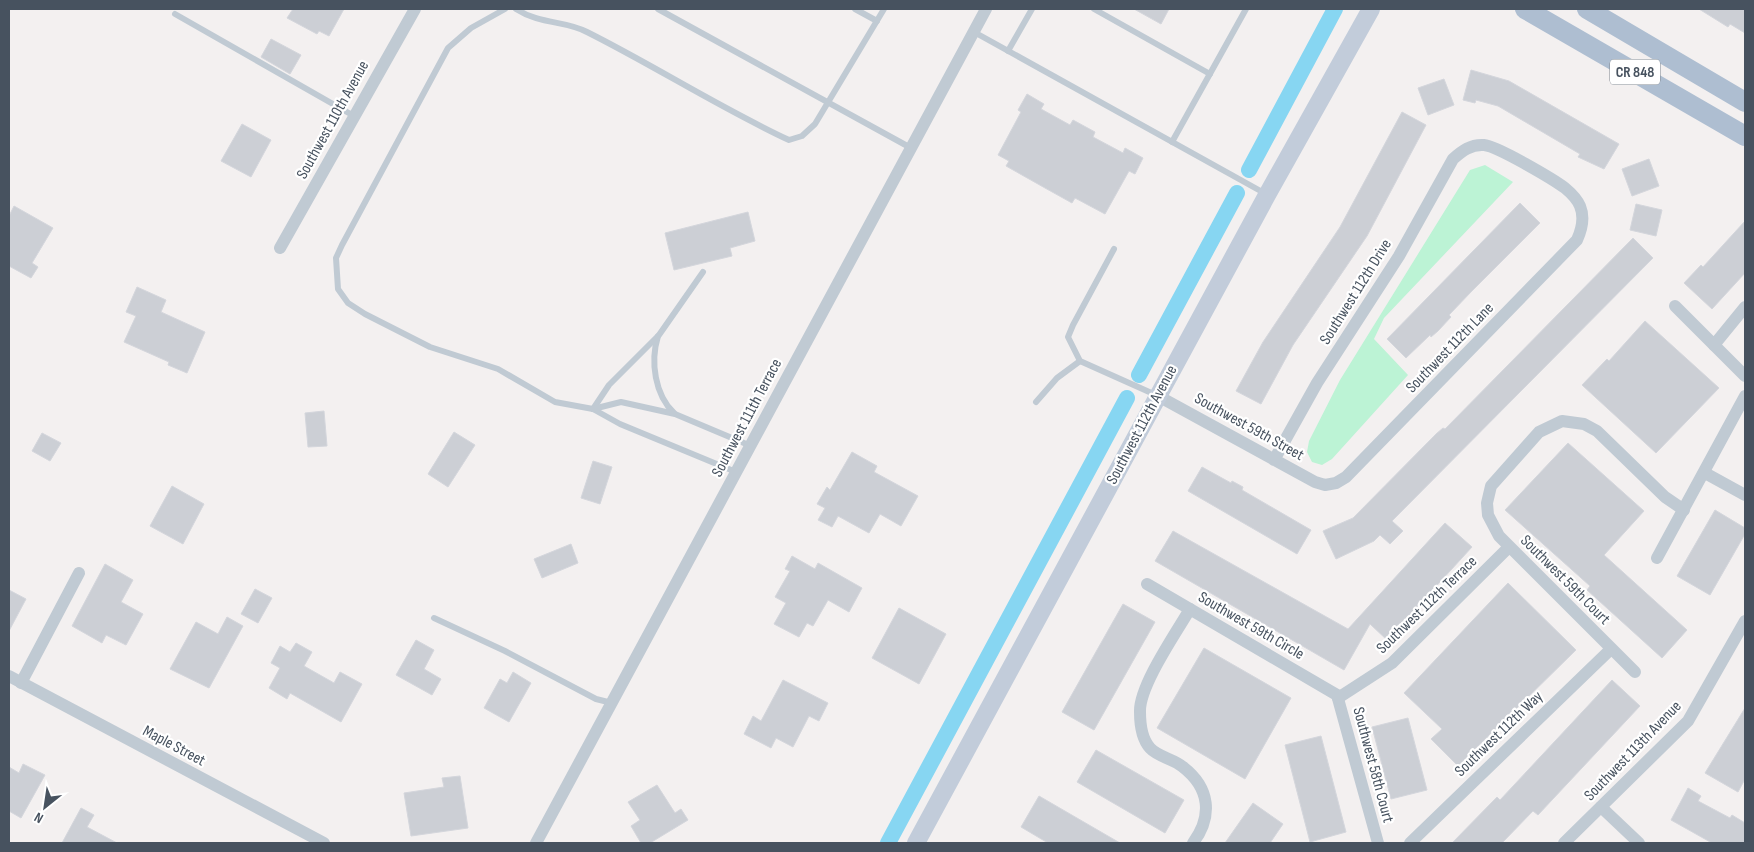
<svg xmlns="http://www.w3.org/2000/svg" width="1754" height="852" viewBox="0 0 1754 852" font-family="'Sofia Sans Condensed',sans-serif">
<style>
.green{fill:#bcf3d5}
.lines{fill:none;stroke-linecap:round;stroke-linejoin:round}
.canal{stroke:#87d6f2;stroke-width:16}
.building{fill:#cccfd5;stroke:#d4d6dc}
.lane{stroke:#c0cad3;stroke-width:6}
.street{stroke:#c0cad3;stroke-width:12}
.secondary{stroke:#c2ccda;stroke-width:18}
.primary{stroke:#aebed1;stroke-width:20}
.labels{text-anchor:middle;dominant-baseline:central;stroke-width:4.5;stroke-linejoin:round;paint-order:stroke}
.shield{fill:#fff;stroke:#7e868f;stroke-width:1}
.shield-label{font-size:15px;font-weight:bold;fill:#47525f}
.street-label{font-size:16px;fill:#47525f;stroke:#fff}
</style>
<rect width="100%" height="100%" fill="#f3f0f0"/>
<!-- green -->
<polygon class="green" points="1485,165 1513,182 1384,318 1374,339 1408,375 1332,459 1322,465 1312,462 1307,452 1309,441 1340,380 1470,170"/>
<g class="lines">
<!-- canal -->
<g class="canal">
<polyline points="1249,170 1335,9"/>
<polyline points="1139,375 1237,193"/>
<polyline points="888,843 1127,398"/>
</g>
</g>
<!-- building -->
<g class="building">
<polygon points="293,9 344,9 329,36 319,31 317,34 287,18"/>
<polygon points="1134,9 1169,9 1161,24"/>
<polygon points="1699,9 1745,9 1745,33 1730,24 1728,27"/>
<polygon points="271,39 301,55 290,74 261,57"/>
<polygon points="1471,70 1509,81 1619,144 1604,169 1578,157 1580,154 1498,106 1476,100 1475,103 1463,100"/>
<polygon points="1444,79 1454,105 1428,115 1418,88"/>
<polygon points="1027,94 1044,104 1041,109 1070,125 1073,120 1095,132 1093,137 1123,153 1125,148 1143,158 1135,174 1129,171 1105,214 1075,198 1072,203 1045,188 1006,166 1009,161 998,155 1021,112 1018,110"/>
<polygon points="1402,112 1426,125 1367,236 1293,345 1261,404 1236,391 1263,342 1340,227"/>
<polygon points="242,124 271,140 251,177 221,161"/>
<polygon points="1649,159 1659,186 1632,196 1622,169"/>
<polygon points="1520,203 1540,223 1471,292 1449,315 1451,317 1438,331 1431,337 1430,335 1406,358 1387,339"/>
<polygon points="1636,204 1662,210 1656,236 1630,230"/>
<polygon points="14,206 53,228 32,263 38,267 31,278 9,266 9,216"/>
<polygon points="748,212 755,241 730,248 732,256 674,270 665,233"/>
<polygon points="1745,221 1745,273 1712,309 1684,283 1701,265 1703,267"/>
<polygon points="1633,238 1653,258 1392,521 1403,531 1390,544 1380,535 1374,541 1336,559 1323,531 1353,518 1436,434 1443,428 1445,429"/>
<polygon points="137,287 166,300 161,312 205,332 187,373 168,365 169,362 124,342 136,316 126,312"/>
<polygon points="1645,321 1719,388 1656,453 1582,385 1607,359 1609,361"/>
<polygon points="324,411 327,446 308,447 305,413"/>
<polygon points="454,432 475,445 448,487 428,474"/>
<polygon points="42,433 61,443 50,461 32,451"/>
<polygon points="1568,443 1644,511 1604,555 1687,630 1662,658 1587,590 1590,586 1505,510"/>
<polygon points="852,452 877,466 874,472 918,496 901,526 880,514 869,533 838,516 832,527 818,520 825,508 817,504 827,487 830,490"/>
<polygon points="593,461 612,467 600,504 581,498"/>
<polygon points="1202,467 1231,483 1232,481 1243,487 1242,490 1311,530 1297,554 1188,491"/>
<polygon points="172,486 204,504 183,544 150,526"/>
<polygon points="1715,510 1745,528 1745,534 1710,595 1677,576"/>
<polygon points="1445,523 1472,547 1387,640 1370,624 1344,670 1155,561 1173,531 1348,629"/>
<polygon points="571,544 578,563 542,578 534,559"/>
<polygon points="792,556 815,569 818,563 862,588 849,612 828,600 813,626 807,623 799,637 774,624 786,603 775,597 790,571 785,569"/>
<polygon points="105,564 133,580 121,602 143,614 126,645 106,635 102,643 72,626"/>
<polygon points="1508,583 1576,650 1458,766 1431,739 1442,729 1404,693"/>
<polygon points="255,589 272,598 258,623 241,614"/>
<polygon points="9,590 26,599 9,631"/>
<polygon points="1123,604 1155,622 1094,730 1062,712"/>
<polygon points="899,608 946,634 919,684 872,658"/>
<polygon points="227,617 243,626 209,688 170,669 196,622 218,634"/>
<polygon points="416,640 434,650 424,669 441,679 432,695 396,675"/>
<polygon points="296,643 312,652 304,666 334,683 340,672 362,684 341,722 290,693 287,699 269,688 280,668 271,663 280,646 290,652"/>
<polygon points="1204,648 1291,698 1245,779 1157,728"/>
<polygon points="513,672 531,683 509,722 484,708 500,679 507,683"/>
<polygon points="783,680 828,703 819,721 809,716 793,747 776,738 771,748 744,734 753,716 761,721"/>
<polygon points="1612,680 1640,706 1538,815 1533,811 1502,843 1452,843 1497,797 1500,800"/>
<polygon points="1745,708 1745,779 1738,792 1705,773"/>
<polygon points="1408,718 1427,790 1391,799 1372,727"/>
<polygon points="1321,736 1346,832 1310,842 1285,745"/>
<polygon points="1096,750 1184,800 1165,833 1077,782"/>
<polygon points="23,764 45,775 21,818 9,811 9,767 19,773"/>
<polygon points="460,776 468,828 411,836 404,793 444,787 442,778"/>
<polygon points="657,785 675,813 681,809 688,820 650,843 641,843 631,826 640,820 628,802"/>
<polygon points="1688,788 1701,796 1698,801 1730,818 1732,815 1745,823 1745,843 1712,843 1671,820"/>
<polygon points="1039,796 1120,843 1048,843 1021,827"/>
<polygon points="1253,803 1283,824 1270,843 1225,843"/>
<polygon points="81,808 94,815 87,827 117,843 62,843"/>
</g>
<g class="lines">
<!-- lane -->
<g class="lane">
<polyline points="505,9 471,28 448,48 342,245 336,258 338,289 348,303 365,314 430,347 498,369 555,402 593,409 620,424 736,472"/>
<path d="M 516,9 C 541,25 564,20 587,32 C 655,66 720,108 789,140 L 802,136 L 815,124 L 884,9"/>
<polyline points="658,9 911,148"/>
<polyline points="855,9 877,21"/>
<polyline points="1094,9 1210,74"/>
<polyline points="175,14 354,116"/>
<polyline points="974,32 1266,194"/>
<polyline points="1008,51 1032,9"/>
<polyline points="1172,142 1246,9"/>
<polyline points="1114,249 1073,325 1068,337 1080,361 1156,395"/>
<path d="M 658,336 C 650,362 655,395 674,413"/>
<polyline points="1036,402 1057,378 1080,361"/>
<polyline points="593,409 609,385 659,335 703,272"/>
<polyline points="593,409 621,402 675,414 751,446"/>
<polyline points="434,618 505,651 596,699 612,703"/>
</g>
<!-- street -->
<g class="street">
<polyline points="280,248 415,9"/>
<polyline points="1675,306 1745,376"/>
<polyline points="1714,345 1745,307"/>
<path d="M 1158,396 L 1315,482 L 1325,485 L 1336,483 L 1346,477 L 1577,240 C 1582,229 1585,218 1580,206 C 1577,199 1571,193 1565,188 C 1553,179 1497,146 1484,145 C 1471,144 1462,151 1453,159 L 1399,256 L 1317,383 L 1274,460"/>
<polyline points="1705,473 1745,495"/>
<polyline points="1657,558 1745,396"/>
<polyline points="1147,584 1337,695 1378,843"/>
<path d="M 1190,609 C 1176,633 1139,686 1140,712 C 1140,724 1141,738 1150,748 C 1158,757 1174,759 1183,767 C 1210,788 1213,816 1193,843"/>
<polyline points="1635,672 1499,536 1488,515 1487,503 1491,486 1539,432 1562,421 1584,424 1597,431 1665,497 1684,510"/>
<polyline points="9,676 324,843"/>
<polyline points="21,683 79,573"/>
<polyline points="1338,698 1392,663 1509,547"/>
<polyline points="1601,807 1639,843"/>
<polyline points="536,843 986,9"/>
<polyline points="1410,843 1611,649"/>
<polyline points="1564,843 1688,721 1745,621"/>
</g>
<!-- secondary -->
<polyline class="secondary" points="916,843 1267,195 1371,9"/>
<!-- primary -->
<g class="primary">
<polyline points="1525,9 1745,136"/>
<polyline points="1587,9 1745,102"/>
</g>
</g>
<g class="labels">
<!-- shield labels -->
<rect class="shield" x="1610" y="59.5" width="50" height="25" rx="4"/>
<g class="shield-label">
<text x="1635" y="72">CR 848</text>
</g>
<!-- street labels -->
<g class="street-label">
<text transform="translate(333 120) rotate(-61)">Southwest 110th Avenue</text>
<text transform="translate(1356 292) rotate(-58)">Southwest 112th Drive</text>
<text transform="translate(1450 348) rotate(-46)">Southwest 112th Lane</text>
<text transform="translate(747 418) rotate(-62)">Southwest 111th Terrace</text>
<text transform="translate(1142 425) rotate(-62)">Southwest 112th Avenue</text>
<text transform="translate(1249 427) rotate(29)">Southwest 59th Street</text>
<text transform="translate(1565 580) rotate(45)">Southwest 59th Court</text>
<text transform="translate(1427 605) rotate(-44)">Southwest 112th Terrace</text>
<text transform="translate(1251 626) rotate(30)">Southwest 59th Circle</text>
<text transform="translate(1499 734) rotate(-44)">Southwest 112th Way</text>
<text transform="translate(174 746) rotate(28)">Maple Street</text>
<text transform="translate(1633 751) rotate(-46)">Southwest 113th Avenue</text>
<text transform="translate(1373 765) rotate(75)">Southwest 58th Court</text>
</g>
</g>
<!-- border -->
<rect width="1754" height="852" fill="none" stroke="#47525f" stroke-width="20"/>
<!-- north arrow -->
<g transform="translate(45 807) rotate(210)" stroke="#ffffff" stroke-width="4" paint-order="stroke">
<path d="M0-4L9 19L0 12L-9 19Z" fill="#47525f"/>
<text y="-8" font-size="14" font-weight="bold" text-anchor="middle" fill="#47525f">N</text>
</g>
</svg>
